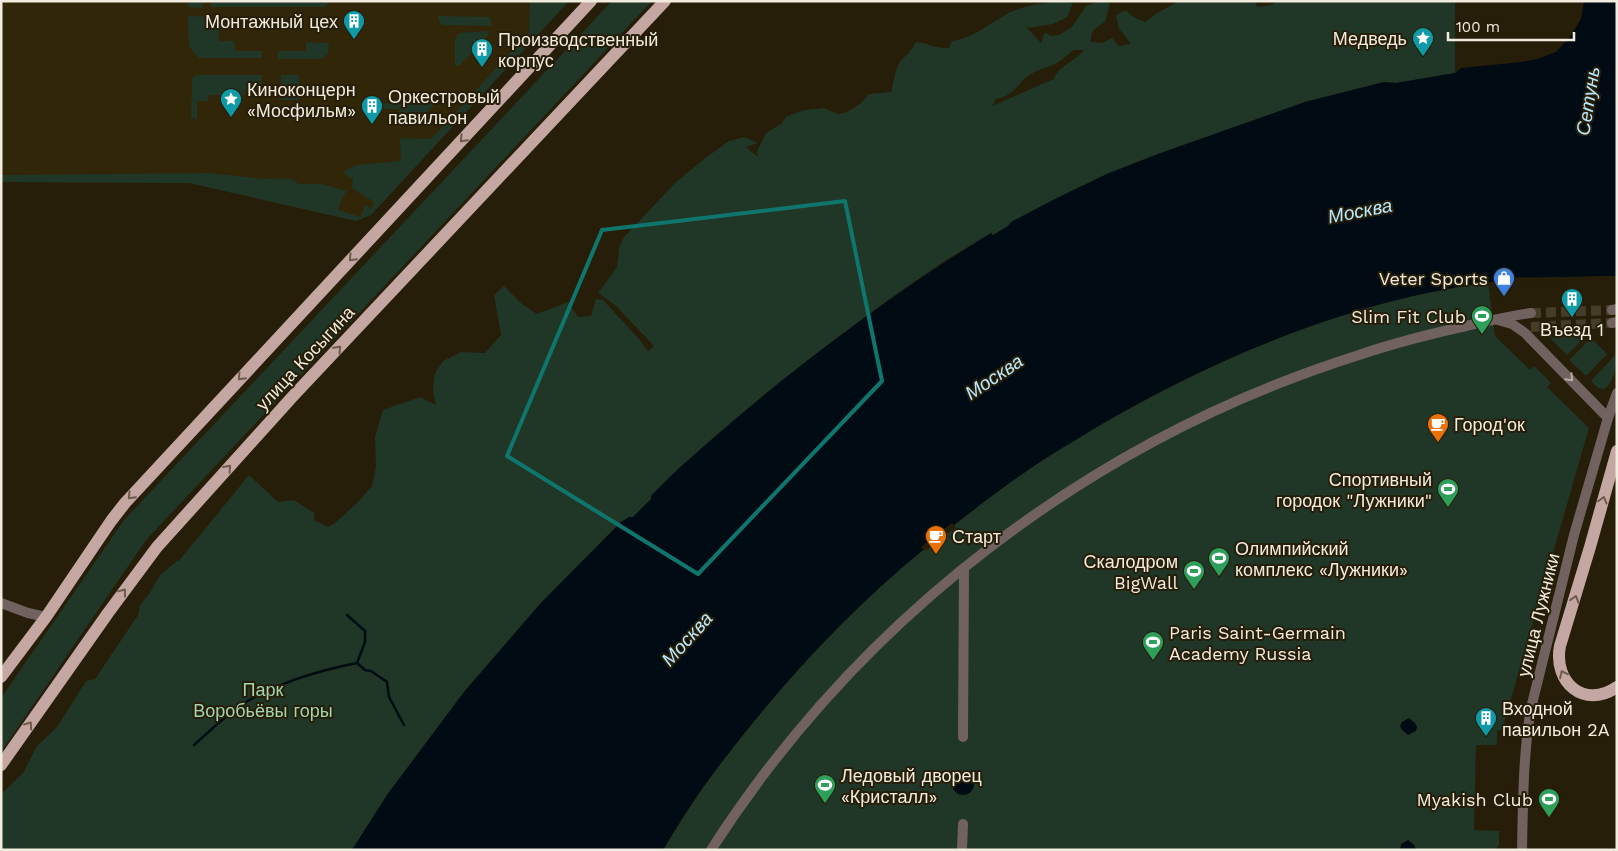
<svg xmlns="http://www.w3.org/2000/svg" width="1618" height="851" viewBox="0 0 1618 851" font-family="'Work Sans',sans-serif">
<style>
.built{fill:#312608}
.green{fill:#203627;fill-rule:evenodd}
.water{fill:#000b14}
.pier{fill:#261e08}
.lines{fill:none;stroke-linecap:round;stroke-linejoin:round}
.stream{stroke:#000b14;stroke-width:2.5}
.minor-tunnel{stroke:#453d28;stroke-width:10;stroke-dasharray:10 5;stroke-linecap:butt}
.minor{stroke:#716260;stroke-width:10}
.major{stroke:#c4a6a2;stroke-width:12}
.oneway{stroke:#6d5b4d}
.oneway2{stroke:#b8aea6}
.marked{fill:none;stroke:#0f766e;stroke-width:4;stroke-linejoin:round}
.labels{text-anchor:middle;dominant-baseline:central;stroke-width:4;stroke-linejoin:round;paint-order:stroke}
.poi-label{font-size:18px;fill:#f2ecdf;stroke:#261e08;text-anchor:start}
.street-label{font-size:18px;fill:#f2ecdf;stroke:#261e08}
.park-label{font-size:18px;fill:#a3d5b0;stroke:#261e08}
.water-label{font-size:19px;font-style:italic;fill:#b9e8ff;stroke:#261e08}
</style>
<rect width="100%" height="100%" fill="#261e08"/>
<!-- built -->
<polygon class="built" points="1,1 569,1 371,215 356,221 189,183 1,182"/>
<!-- green -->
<g class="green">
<polygon points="187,1 204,1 202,8 188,7"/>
<polygon points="211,1 329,1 329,2 325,7 211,7"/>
<polygon points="530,1 569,1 371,215 356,221 189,183 1,182 1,175 209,173 265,179 290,178 299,184 322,184 347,191 342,198 338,210 361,217 365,205 371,209 374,202 352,188 353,179 344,174 344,171 356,165 401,161 400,138 431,139 529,32"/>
<polygon points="612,1 652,1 146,540 1,752 1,698 124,520"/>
<path d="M 1059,1 L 1073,3 L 1067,17 L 1053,24 L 1027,28 L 1041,43 L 1045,32 L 1051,36 L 1059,35 L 1072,27 L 1086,6 L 1097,2 L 1110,3 L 1105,22 C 1096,27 1090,31 1091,42 L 1102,43 L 1112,38 L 1119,46 L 1130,44 L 1126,37 L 1119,29 L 1116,15 L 1126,10 L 1132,16 L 1145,22 L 1157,13 L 1179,1 L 1255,1 L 1257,7 L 1272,5 L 1276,1 L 1455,1 L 1455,73 L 1396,83 L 1384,82 L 1305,102 L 1158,154 L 1107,174 L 1057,198 L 1012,222 L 1008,226 L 993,236 L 991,233 L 943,262 L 888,300 L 837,338 L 785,378 L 726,427 L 686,462 L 651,496 L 651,499 L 633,517 L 621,522 L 540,604 L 464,692 L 387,795 L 352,850 L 1,850 L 1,794 L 23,773 L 37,746 L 57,727 L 86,681 L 95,679 L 138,615 L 140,605 L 150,593 L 160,575 L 178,560 L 178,562 L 249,475 L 278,502 L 294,500 L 314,513 L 314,520 L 328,527 L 336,522 L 358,502 L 372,486 L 376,467 L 375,437 L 383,410 L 420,397 L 436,405 L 433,390 L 435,373 L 443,361 L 461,352 L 485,353 L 501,335 L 494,295 L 504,286 L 522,304 L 537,314 L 568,302 L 578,317 L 591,316 L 596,299 L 603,300 L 639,339 L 648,351 L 654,346 L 615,305 L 598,293 L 617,267 L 619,248 L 624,237 L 676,182 L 704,159 L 729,141 L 745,137 L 758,143 L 746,147 L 758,157 L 757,151 L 766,133 L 781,124 L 787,116 L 804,110 L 824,108 L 838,114 L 847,112 L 861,103 L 869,94 L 891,92 L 896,70 L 901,60 L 909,53 L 916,42 C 927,43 937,49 949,48 L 952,41 C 974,38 988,24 1007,14 C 1022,5 1042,4 1059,1 ZM 1073,50 L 1084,50 C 1076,61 1058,66 1054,79 L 992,106 L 996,99 C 1013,96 1016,86 1028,76 C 1035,71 1042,69 1050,66 C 1058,63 1066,57 1073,50 Z"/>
<polygon points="188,16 219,17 219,41 235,41 235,51 262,51 262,58 199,58 189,47"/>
<polygon points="438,16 491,17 491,26 443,25 440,23"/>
<polygon points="488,31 489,34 459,66 455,65 455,39 459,33"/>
<polygon points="306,42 329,43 328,54 320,59 278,59 278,51 306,51"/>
<polygon points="198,75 262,75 262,90 245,90 245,95 209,95 208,101 197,101 197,120 191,118 192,79 194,76"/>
<rect x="281" y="75" width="18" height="25"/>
<polygon points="361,103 435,104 420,120 400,120 399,109 361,109"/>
<path d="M 1488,282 L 1495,336 L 1530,370 L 1534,366 L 1551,383 L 1547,387 L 1589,428 L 1502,730 L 1497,730 L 1497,745 L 1476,745 L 1474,830 L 1499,831 L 1499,846 L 1497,846 L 1497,850 L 663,850 C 679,823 696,796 715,771 C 776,690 845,614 923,550 L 925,551 L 956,527 L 954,525 C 975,509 996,492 1018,477 C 1042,460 1067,445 1092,430 C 1183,376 1284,330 1387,302 C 1420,293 1454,288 1488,282 Z"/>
<polygon points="1587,335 1567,355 1552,340 1550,337"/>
<polygon points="1591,338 1607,354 1586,376 1569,360"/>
<path d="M 1617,353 C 1617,364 1614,383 1604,389 L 1598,388 L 1591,381 Z"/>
</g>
<!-- water -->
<g class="water">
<path d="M 1584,1 L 1615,1 L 1617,26 L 1617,276 L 1503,278 L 1502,281 C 1361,296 1216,357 1095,428 C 1069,444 1043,459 1018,477 C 996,492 975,509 954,525 L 952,523 L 921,547 L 923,550 C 845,614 776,690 715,771 C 696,796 679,823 663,850 L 352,850 L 387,795 L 464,692 L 540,604 L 621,522 L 629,517 L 633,517 L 651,499 L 651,496 C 662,485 673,473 686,462 C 781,377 882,300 991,233 L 993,235 L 1008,226 L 1011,222 L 1057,198 L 1107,174 L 1158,154 L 1305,102 L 1384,82 L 1396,83 L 1455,73 L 1461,68 L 1522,62 L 1537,59 L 1556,52 L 1570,37 L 1581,19 Z"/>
<polygon points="1409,718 1415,723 1417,727 1416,731 1408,735 1402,730 1400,726 1402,722"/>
<circle cx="963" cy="784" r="11"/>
<polygon points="1408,840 1414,845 1416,850 1400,850 1401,844"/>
</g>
<!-- pier -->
<polygon class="pier" points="1617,276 1617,279 1505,281 1503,283 1502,281 1503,278"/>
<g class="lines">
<!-- stream -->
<g class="stream">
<polyline points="347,615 365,631 365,642 357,663 365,670 371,671 387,682 389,697 404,725"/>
<path d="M 194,745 C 213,728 232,709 255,697 C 287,680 321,670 357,663"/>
</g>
<!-- minor-tunnel -->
<g class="minor-tunnel">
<polyline points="1531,313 1612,310"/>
<polyline points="1531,327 1612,323"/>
</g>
<!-- minor -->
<g class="minor">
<polyline points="1612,310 1617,309"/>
<polyline points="1498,320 1512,324 1525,333 1608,418"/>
<polyline points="1612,323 1617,322"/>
<polyline points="1,603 28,613 46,617"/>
<polyline points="963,737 964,568"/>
<path d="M 711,850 C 862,615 1093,439 1359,355 C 1394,343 1430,334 1466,326 C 1488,321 1509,316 1531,313"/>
<polyline points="962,850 963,824"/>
<path d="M 1522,850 C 1523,803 1523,755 1531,708 L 1574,535 L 1608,418 L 1617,393"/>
</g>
<!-- major -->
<g class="major">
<path d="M 1617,451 L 1590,547 L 1560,646 C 1553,682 1584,710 1617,687"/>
<polyline points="1,677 46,617 111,521 125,503 591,1"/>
<polyline points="1,765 108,613 157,547 294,395 665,1"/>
</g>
</g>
<!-- one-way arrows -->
<defs><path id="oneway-chevron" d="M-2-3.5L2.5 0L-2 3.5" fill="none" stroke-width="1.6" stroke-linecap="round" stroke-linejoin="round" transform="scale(1.25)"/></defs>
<g class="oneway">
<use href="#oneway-chevron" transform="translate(463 139) rotate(133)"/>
<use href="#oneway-chevron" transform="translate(352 258) rotate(133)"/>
<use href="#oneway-chevron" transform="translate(338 349) rotate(-47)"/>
<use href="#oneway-chevron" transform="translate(241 377) rotate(133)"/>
<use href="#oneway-chevron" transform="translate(228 468) rotate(-48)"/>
<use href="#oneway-chevron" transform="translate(131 496) rotate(133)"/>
<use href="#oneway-chevron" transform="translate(1603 500) rotate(-75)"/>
<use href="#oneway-chevron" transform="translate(123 592) rotate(-53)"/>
<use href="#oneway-chevron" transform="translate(1575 599) rotate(-73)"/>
<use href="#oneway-chevron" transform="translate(1563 674) rotate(-116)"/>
<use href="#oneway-chevron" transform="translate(29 725) rotate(-55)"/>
</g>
<use class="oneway2" href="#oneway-chevron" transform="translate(1570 378) rotate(46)"/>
<!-- marked area -->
<path class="marked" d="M 845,201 L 882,381 L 698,574 L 507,456 L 602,230 Z"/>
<!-- icons -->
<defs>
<g id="building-pin" transform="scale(1.125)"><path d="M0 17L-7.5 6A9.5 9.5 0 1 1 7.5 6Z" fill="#0f9aa8" stroke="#261e08"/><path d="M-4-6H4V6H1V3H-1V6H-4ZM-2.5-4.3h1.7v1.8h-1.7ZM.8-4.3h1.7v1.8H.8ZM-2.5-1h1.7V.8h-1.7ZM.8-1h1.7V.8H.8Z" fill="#fff"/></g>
<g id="sight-pin" transform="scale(1.125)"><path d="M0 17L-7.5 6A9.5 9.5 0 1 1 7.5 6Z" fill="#0f9aa8" stroke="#261e08"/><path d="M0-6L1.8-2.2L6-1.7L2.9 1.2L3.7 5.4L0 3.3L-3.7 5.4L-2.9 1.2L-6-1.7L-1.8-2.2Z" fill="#fff"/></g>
<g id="shop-pin" transform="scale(1.125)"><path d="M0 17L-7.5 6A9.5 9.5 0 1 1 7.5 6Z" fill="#3f7fe0" stroke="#261e08"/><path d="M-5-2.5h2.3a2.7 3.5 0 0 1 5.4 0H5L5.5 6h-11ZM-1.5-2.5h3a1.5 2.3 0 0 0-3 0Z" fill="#fff"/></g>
<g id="stadium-pin" transform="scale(1.125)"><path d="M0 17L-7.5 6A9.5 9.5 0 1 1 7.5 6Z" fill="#2e9e5b" stroke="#261e08"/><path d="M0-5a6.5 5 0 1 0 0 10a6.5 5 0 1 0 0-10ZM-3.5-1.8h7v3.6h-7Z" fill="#fff"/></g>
<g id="cafe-pin" transform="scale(1.125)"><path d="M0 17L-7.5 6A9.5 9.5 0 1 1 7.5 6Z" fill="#e8710a" stroke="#261e08"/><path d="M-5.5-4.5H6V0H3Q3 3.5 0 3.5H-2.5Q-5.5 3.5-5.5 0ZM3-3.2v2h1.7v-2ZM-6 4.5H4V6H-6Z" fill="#fff"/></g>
</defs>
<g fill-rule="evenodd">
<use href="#building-pin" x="354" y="21"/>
<use href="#sight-pin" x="1423" y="38"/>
<use href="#building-pin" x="482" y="49"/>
<use href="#sight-pin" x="231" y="99"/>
<use href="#building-pin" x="372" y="106"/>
<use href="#shop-pin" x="1504" y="278"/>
<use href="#building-pin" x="1572" y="299"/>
<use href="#stadium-pin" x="1482" y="316"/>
<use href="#cafe-pin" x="1438" y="424"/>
<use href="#stadium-pin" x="1448" y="489"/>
<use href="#cafe-pin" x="936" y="536"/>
<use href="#stadium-pin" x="1219" y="558"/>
<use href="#stadium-pin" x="1194" y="571"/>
<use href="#stadium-pin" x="1153" y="642"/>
<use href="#building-pin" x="1486" y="718"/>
<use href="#stadium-pin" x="825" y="785"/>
<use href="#stadium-pin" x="1549" y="799"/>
</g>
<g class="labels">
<!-- poi labels -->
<g class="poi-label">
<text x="338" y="21" text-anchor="end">Монтажный цех</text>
<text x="1407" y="38" text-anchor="end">Медведь</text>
<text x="498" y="39">Производственный<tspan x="498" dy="21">корпус</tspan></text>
<text x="247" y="89">Киноконцерн<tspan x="247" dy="21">«Мосфильм»</tspan></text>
<text x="388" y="96">Оркестровый<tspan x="388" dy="21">павильон</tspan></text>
<text x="1488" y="278" text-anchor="end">Veter Sports</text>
<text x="1466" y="316" text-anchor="end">Slim Fit Club</text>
<text x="1572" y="329" text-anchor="middle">Въезд 1</text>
<text x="1454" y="424">Город'ок</text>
<text x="1432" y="479" text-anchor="end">Спортивный<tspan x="1432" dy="21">городок "Лужники"</tspan></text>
<text x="952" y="536">Старт</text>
<text x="1235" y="548">Олимпийский<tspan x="1235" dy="21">комплекс «Лужники»</tspan></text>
<text x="1178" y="561" text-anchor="end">Скалодром<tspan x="1178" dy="21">BigWall</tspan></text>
<text x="1169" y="632">Paris Saint-Germain<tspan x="1169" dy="21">Academy Russia</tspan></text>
<text x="1502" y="708">Входной<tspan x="1502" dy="21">павильон 2A</tspan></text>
<text x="841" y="775">Ледовый дворец<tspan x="841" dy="21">«Кристалл»</tspan></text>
<text x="1533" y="799" text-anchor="end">Myakish Club</text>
</g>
<!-- street labels -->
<g class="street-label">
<text transform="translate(305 358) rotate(-47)">улица Косыгина</text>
<text transform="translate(1538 615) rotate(-76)">улица Лужники</text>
</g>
<!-- park labels -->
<g class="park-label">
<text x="263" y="689">Парк<tspan x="263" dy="21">Воробьёвы горы</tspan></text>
</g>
<!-- water labels -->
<g class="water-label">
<text transform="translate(1588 101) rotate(-81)">Сетунь</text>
<text transform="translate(1360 211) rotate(-11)">Москва</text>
<text transform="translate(994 377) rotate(-34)">Москва</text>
<text transform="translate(687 639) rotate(-48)">Москва</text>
</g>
</g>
<!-- border -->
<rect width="1618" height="851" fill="none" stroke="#f2ecdf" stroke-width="5"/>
<!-- scale -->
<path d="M1448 32v8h126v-8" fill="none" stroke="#f2ecdf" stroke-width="2.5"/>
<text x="1456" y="32" font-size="15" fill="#f2ecdf" stroke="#261e08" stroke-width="4" paint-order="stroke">100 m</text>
</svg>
